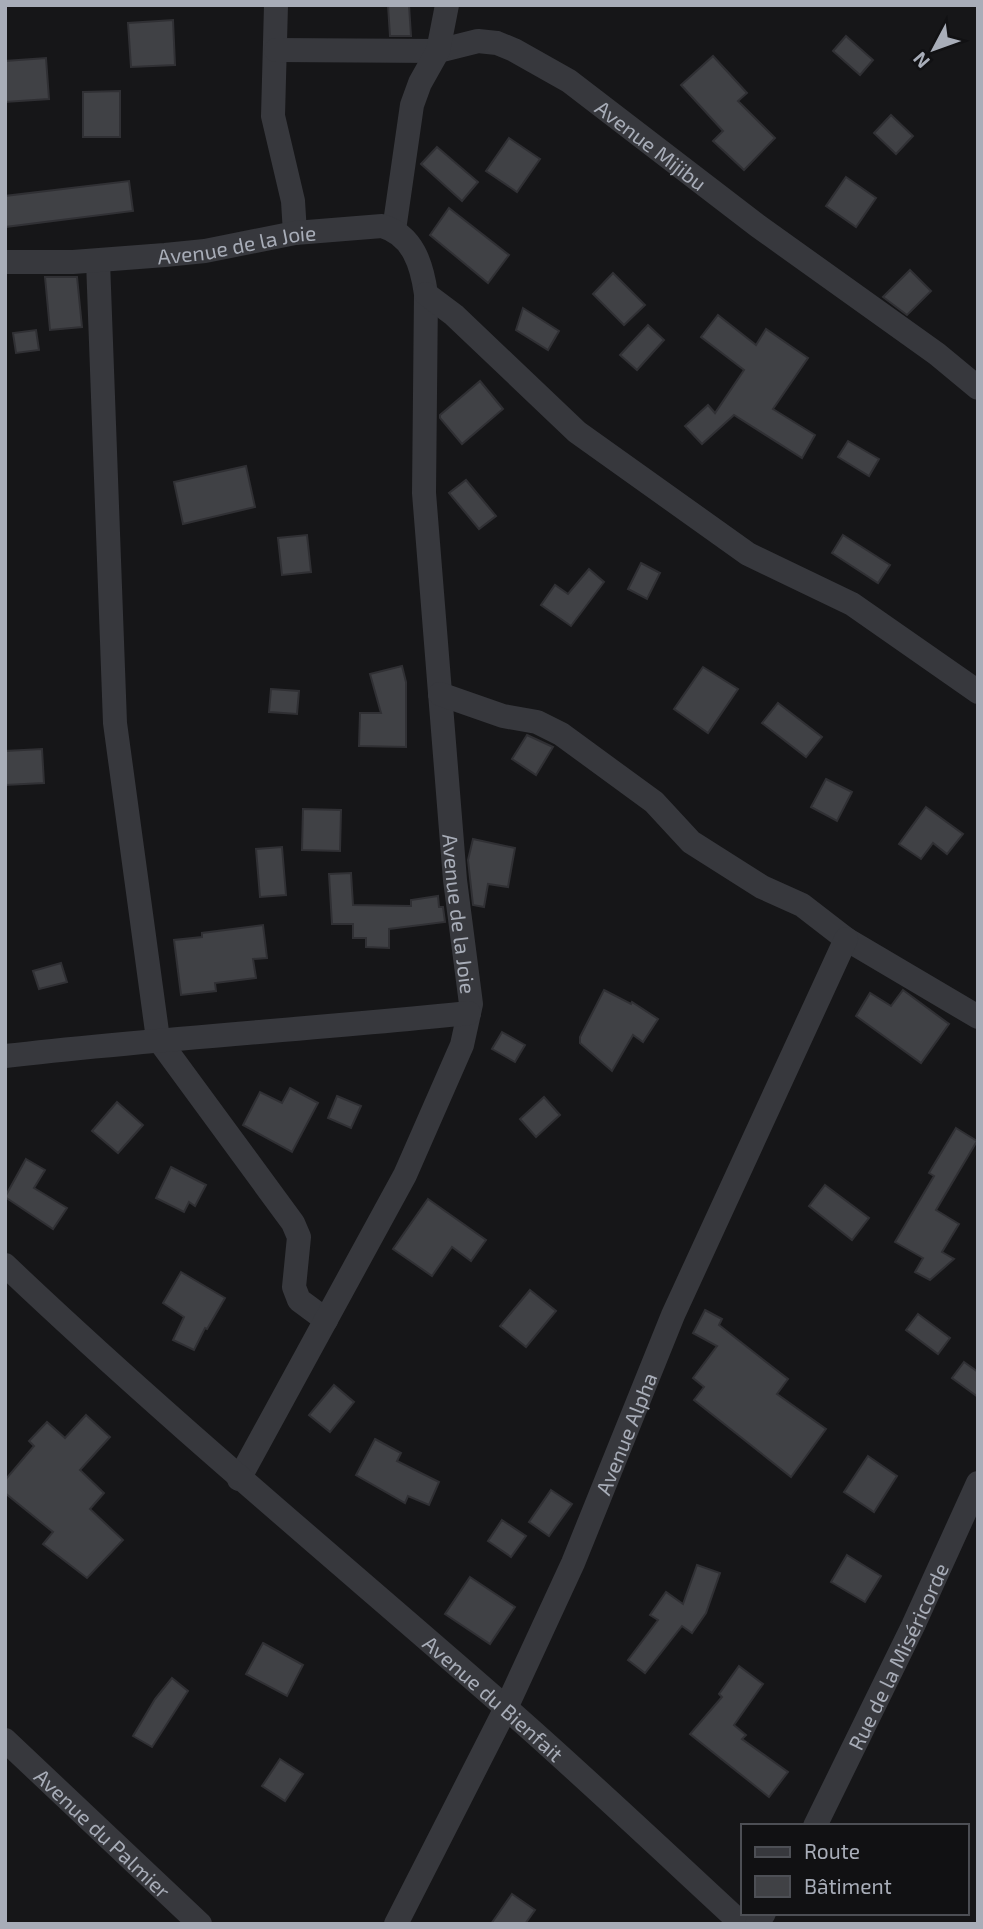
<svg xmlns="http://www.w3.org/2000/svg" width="983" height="1929" viewBox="0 0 983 1929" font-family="'Exo 2',sans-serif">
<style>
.building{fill:#404145;stroke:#303034;stroke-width:2}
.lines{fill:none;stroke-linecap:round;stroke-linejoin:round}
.minor{stroke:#37383d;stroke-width:24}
.labels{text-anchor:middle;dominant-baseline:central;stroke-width:5;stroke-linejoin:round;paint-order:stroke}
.street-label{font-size:21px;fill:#a8adb8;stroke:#111113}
</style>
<rect width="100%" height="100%" fill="#161618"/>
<!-- building -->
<g class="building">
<polygon points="388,5 409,5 411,36 390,36"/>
<polygon points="173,20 175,65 131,67 128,23"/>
<polygon points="846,36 873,60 860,75 833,51"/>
<polygon points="713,56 747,93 738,101 775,138 744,170 713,141 723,131 681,85"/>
<polygon points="46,58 49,99 5,102 5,61"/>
<polygon points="120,91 120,137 83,137 83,92"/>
<polygon points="891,115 913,136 896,154 874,133"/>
<polygon points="509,138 540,159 517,192 486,171"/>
<polygon points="437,147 478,182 462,201 421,164"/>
<polygon points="846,177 876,198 856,227 826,206"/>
<polygon points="129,181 133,211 5,227 5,196"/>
<polygon points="449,208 509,255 488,283 430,235"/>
<polygon points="910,270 931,291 907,315 883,297"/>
<polygon points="613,273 645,305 624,325 593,294"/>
<polygon points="45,277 77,277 82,327 50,330"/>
<polygon points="523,308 559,331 548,350 516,330"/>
<polygon points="718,315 756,345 766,329 808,358 773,409 815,435 802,458 734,415 702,444 685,426 708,405 715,413 744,370 701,337"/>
<polygon points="648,325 664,340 637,370 620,355"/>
<polygon points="36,330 39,350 16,353 13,333"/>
<polygon points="480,381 503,409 462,444 440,418 440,415"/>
<polygon points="848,441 879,459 869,476 838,457"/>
<polygon points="246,466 255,507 183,524 174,482"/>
<polygon points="466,480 496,516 479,529 449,493"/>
<polygon points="307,535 311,572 282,575 278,538"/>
<polygon points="843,535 890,565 878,583 832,553"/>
<polygon points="641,563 660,573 647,599 628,589"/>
<polygon points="589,569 604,582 571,626 541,605 555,585 568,594"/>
<polygon points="402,666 406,682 406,747 359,746 360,713 381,713 370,674"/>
<polygon points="703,667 738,689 708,733 674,709"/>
<polygon points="271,689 299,691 297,714 269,712"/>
<polygon points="778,703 822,737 806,757 762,723"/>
<polygon points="527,735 553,747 536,775 512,759"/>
<polygon points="42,749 44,783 5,785 5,751"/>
<polygon points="826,779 852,792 837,821 811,807"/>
<polygon points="926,807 963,834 947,854 933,843 921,859 899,844"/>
<polygon points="303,809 341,810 340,851 302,850"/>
<polygon points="473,839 515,848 508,887 488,884 484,907 473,905 468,860"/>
<polygon points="282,847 286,895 260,897 256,849"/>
<polygon points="351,873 353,905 411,906 411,900 438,896 439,907 443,907 445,922 389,929 389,948 366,947 366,938 353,938 353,924 332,924 329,874"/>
<polygon points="263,925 267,958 253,959 256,978 215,983 216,991 181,995 174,940 202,937 202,933"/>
<polygon points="61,963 67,982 39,989 33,971"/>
<polygon points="604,990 631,1004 632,1002 658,1019 643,1042 633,1035 612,1071 580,1043 580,1037"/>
<polygon points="903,990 949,1024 921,1063 856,1016 870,993 891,1006"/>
<polygon points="502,1032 525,1045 515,1062 492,1049"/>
<polygon points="290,1088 318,1103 292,1152 243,1125 260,1092 282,1103"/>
<polygon points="337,1096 361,1106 351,1128 328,1118"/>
<polygon points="544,1097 560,1115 536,1137 520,1119"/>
<polygon points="117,1102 143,1125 118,1153 92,1131"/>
<polygon points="956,1128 977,1141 936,1210 959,1224 942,1252 954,1259 930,1280 915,1272 923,1258 895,1242 934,1176 929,1173"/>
<polygon points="26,1159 45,1170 34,1188 67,1208 53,1229 5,1197"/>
<polygon points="171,1167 206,1185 195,1206 189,1202 184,1212 156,1198"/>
<polygon points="825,1185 869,1218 852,1240 809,1206"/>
<polygon points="428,1199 486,1240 471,1261 452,1247 432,1276 393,1249"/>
<polygon points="181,1272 225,1298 207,1329 205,1328 194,1350 173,1340 184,1317 163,1303"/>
<polygon points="530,1290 556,1311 526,1347 500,1326"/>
<polygon points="705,1310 722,1319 719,1325 788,1379 777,1394 826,1429 791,1477 694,1400 704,1387 693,1378 717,1346 693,1333"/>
<polygon points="918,1314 950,1338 938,1354 906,1330"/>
<polygon points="964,1362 978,1372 978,1397 952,1378"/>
<polygon points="334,1385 354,1402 330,1432 309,1415"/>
<polygon points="86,1415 110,1437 80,1470 104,1493 90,1509 123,1540 87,1578 43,1544 53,1532 5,1493 5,1480 34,1446 29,1441 47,1422 65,1438"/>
<polygon points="375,1439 401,1453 397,1461 439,1482 429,1505 408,1496 405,1503 356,1475"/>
<polygon points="868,1456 897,1476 874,1512 844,1492"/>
<polygon points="551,1490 572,1504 549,1536 529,1522"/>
<polygon points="502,1520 526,1536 511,1557 488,1541"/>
<polygon points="847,1555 881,1576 865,1602 831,1582"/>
<polygon points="697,1565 720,1573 706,1613 692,1633 682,1626 645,1673 628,1660 658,1620 650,1615 666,1592 683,1604"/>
<polygon points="470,1577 515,1607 490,1644 445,1614"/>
<polygon points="263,1643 303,1665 287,1696 246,1674"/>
<polygon points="739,1666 763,1684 734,1725 746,1735 742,1739 788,1772 769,1797 690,1734 722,1697 719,1694"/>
<polygon points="172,1678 188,1691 152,1747 133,1736 155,1699"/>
<polygon points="280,1759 303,1774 285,1801 262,1786"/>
<polygon points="512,1894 535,1910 525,1924 491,1924"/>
</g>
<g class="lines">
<!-- minor -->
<g class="minor">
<polyline points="276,5 273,116 293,201 295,233"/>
<path id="s1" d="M 276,50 L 438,51 L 478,41 L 497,43 L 514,50 L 569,81 L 758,226 L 937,354 L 978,388"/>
<polyline points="394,230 412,105 420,83 438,51 447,5"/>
<polyline points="98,261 115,723 158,1039 293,1223 299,1237 294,1287 299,1300 326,1320"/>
<path id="s2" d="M 5,262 L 73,262 L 165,255 L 205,251 L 295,233 L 382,226 C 413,235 422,265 426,294 L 424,493 L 455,880 L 471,1004 L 462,1045 L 405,1175 L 239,1479"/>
<polyline points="426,294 454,315 577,432 748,554 852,604 978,692"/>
<polyline points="440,694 503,716 537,722 561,734 654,802 691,842 762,887 802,905 846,939 978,1017"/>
<path d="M 5,1056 C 160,1038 315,1029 469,1013"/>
<path id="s3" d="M 5,1265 C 166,1418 337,1560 504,1706 C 585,1777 663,1851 742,1924"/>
<path id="s4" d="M 5,1740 L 200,1924"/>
<path id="s5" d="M 815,1826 L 913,1626 L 978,1483"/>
<path id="s6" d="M 396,1924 L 506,1708 L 573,1563 L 673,1315 L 846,939"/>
<polyline points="757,1924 764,1913"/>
</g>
</g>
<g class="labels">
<!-- street labels -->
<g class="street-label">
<text stroke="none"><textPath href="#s1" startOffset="408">Avenue Mijibu</textPath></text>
<text stroke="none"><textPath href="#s2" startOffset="233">Avenue de la Joie</textPath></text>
<text stroke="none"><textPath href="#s2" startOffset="1087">Avenue de la Joie</textPath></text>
<text stroke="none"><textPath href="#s6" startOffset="542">Avenue Alpha</textPath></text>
<text stroke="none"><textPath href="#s5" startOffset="189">Rue de la Miséricorde</textPath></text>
<text stroke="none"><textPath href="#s3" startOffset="653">Avenue du Bienfait</textPath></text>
<text stroke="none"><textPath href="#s4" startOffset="135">Avenue du Palmier</textPath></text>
</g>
</g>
<!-- border -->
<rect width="983" height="1929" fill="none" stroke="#a8adb8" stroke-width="14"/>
<!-- legend -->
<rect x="741" y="1824" width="228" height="91" fill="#111113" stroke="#4d4f55" stroke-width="2"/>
<rect x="755" y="1847" width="35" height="10" fill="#37383d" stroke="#4d4f55" stroke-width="2"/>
<text x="804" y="1859" font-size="21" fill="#a8adb8">Route</text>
<rect x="755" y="1876" width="35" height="21" fill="#404145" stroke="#4d4f55" stroke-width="2"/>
<text x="804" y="1894" font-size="21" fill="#a8adb8">Bâtiment</text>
<!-- north arrow -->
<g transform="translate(934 49) rotate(229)" stroke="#111113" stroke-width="5" paint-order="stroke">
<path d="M0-5L12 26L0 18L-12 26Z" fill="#a8adb8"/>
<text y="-10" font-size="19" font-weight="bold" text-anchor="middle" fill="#a8adb8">N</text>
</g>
</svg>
